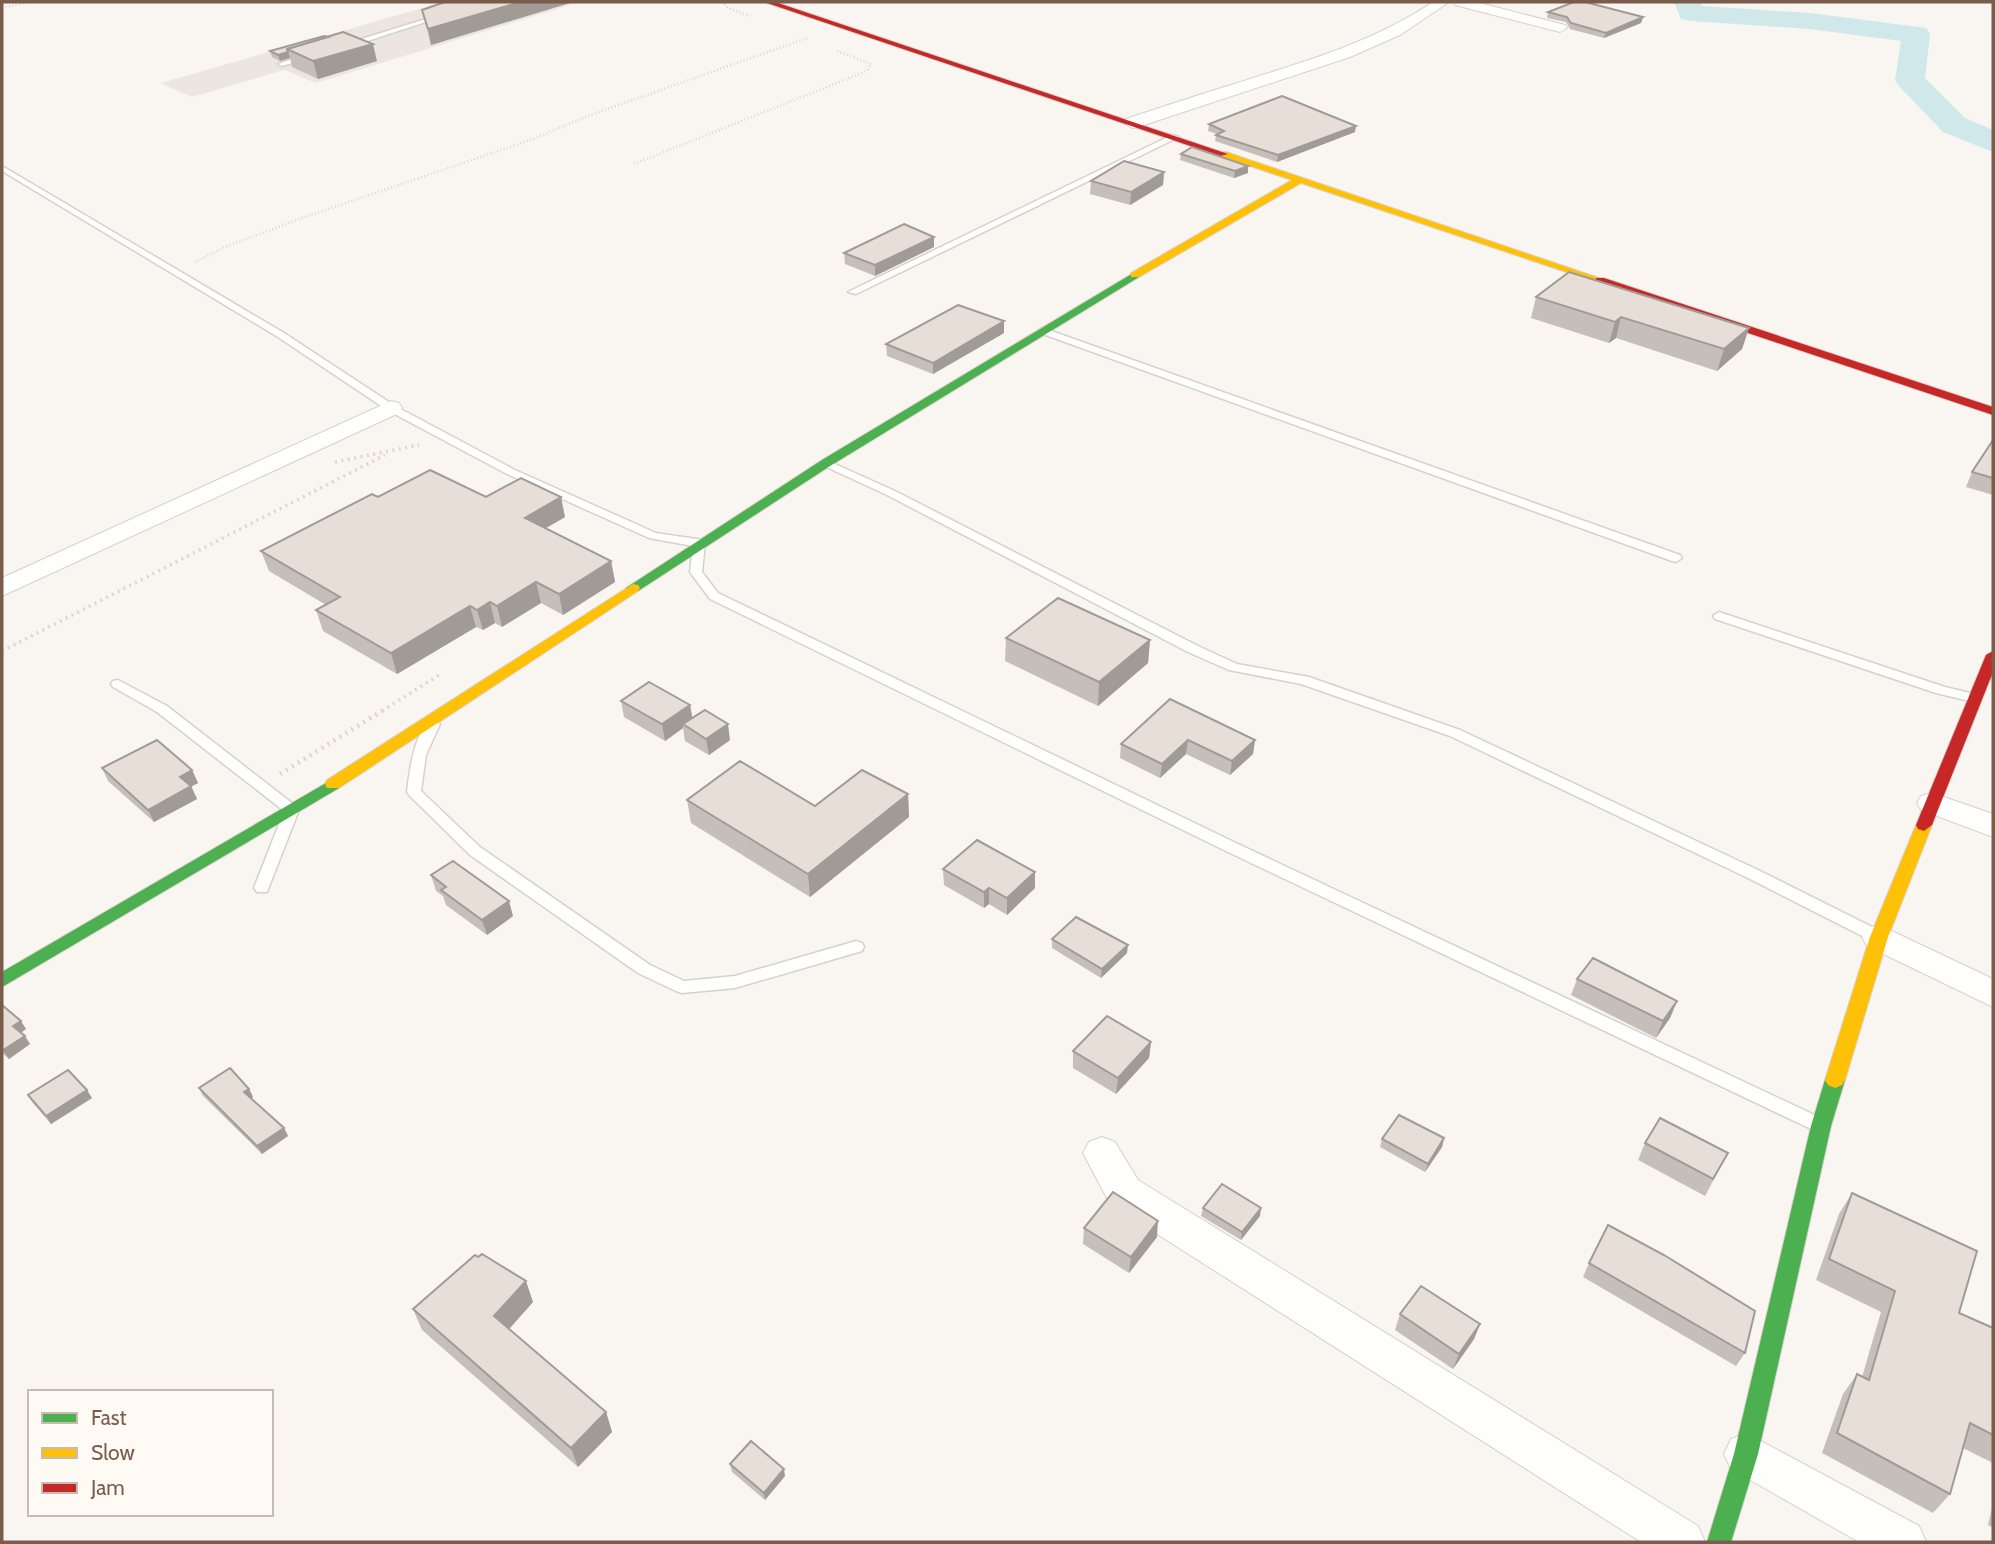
<svg xmlns="http://www.w3.org/2000/svg" width="1995" height="1544" viewBox="0 0 1995 1544" font-family="Cabin,sans-serif">
<style>
.industrial{fill:#ede5e0}
.lines{fill:none;stroke-linecap:round;stroke-linejoin:round}
.river{fill:#d0e8ea;fill-rule:evenodd}
.lane-casing{stroke:#d7d1cb;stroke-width:3}
.street-casing{stroke:#d7d1cb;stroke-width:2}
.fast-casing{stroke:#d9d2cb;stroke-width:2}
.slow-casing{stroke:#d9d2cb;stroke-width:2}
.jam-casing{stroke:#d9d2cb;stroke-width:2}
.path-far2{stroke:#dcd5d0;stroke-width:2.5;stroke-dasharray:1 2.5;stroke-linecap:butt}
.path-far1{stroke:#dcd5d0;stroke-width:3.5;stroke-dasharray:2 4.5;stroke-linecap:butt}
.path{stroke:#dcd5d0;stroke-width:4.5;stroke-dasharray:2 5;stroke-linecap:butt}
.lane{fill:#fefefd;fill-rule:evenodd}
.street{fill:#fefefd;fill-rule:evenodd}
.fast{fill:#4caf50;fill-rule:evenodd}
.slow{fill:#ffc107;fill-rule:evenodd}
.jam{fill:#c62828;fill-rule:evenodd}
.wall{fill:#c6bfb9}
.shaded-wall{fill:#a19b96}
.building{fill:#e6ded7;stroke:#a19b96;stroke-width:2}
</style>
<rect width="100%" height="100%" fill="#f9f5f0"/>
<!-- industrial -->
<polygon class="industrial" points="443,2 580,2 316,83 284,70 192,97 161,83"/>
<g class="lines">
<!-- river -->
<polygon class="river" points="1674,2 1700,2 1702,6 1810,13 1926,28 1930,34 1925,78 1965,118 1993,130 1993,152 1943,132 1899,86 1895,80 1901,41 1810,29 1691,21 1681,19"/>
<!-- lane casing -->
<g class="lane-casing">
<g id="lane">
<polygon points="439,15 444,16 349,47 342,45"/>
<polygon points="304,55 311,57 282,66 278,64"/>
<polygon points="1172,135 1179,137 856,294 848,292"/>
<polygon points="2,166 284,333 395,406 515,470 656,533 703,540 705,543 702,572 718,593 1238,844 1823,1119 1826,1124 1823,1129 1817,1131 1811,1129 1228,852 710,599 690,572 693,546 649,538 507,474 387,410 278,337 2,171"/>
<polygon points="1043,328 1680,555 1682,558 1676,562 1672,561 1040,333 1040,329"/>
<polygon points="826,460 895,491 1198,646 1237,664 1309,677 1460,730 1758,870 1884,933 1886,937 1884,941 1872,941 1748,878 1450,736 1301,684 1229,670 1188,652 887,495 822,465 820,463"/>
<polygon points="1719,612 1945,687 1979,695 1981,698 1974,702 1936,693 1715,619 1713,616"/>
<polygon points="118,680 167,706 297,807 299,810 267,892 257,892 254,888 284,811 157,712 113,687 111,684 113,681"/>
<path d="M 433,720 L 440,724 L 426,755 L 421,791 L 480,847 L 650,965 L 684,981 L 735,976 L 856,941 L 862,943 L 864,947 L 862,951 L 735,988 L 682,993 L 676,991 L 638,973 L 470,855 L 409,795 L 407,792 C 409,774 415,726 433,720 Z"/>
</g>
</g>
<!-- street casing -->
<g class="street-casing">
<g id="street">
<path d="M 1433,2 L 1449,2 L 1400,35 L 1350,57 L 1138,127 L 1132,128 L 1124,123 L 1126,119 C 1162,107 1198,95 1234,84 C 1303,62 1372,43 1433,2 Z"/>
<polygon points="1453,2 1476,2 1565,25 1567,28 1560,32 1455,5"/>
<polygon points="391,401 399,403 402,408 399,413 2,596 2,578"/>
<polygon points="1932,793 1993,814 1993,837 1921,810 1917,803 1921,796"/>
<polygon points="1879,925 1993,979 1993,1007 1867,946 1862,937 1867,928"/>
<polygon points="1102,1137 1115,1142 1138,1180 1698,1526 1705,1542 1641,1542 1110,1204 1083,1153 1089,1142"/>
<polygon points="1746,1433 1919,1526 1926,1542 1859,1542 1731,1469 1724,1454 1731,1439"/>
</g>
</g>
<!-- fast casing -->
<g class="fast-casing">
<g id="fast">
<polygon points="1135,272 1140,275 1139,277 830,466 638,591 628,591 626,588 822,460"/>
<polygon points="333,779 341,784 339,788 2,987 2,972"/>
<polygon points="1835,1072 1842,1075 1845,1080 1831,1126 1758,1454 1731,1542 1707,1542 1734,1454 1811,1126 1825,1080 1828,1075"/>
</g>
</g>
<!-- slow casing -->
<g class="slow-casing">
<g id="slow">
<polygon points="1220,152 1226,152 1605,280 1596,282 1301,183 1139,277 1131,277 1131,273 1292,180 1220,156"/>
<polygon points="633,584 638,585 640,588 638,591 339,788 327,788 325,784 327,780"/>
<polygon points="1924,819 1932,825 1888,937 1845,1080 1842,1085 1835,1088 1828,1085 1825,1080 1870,937 1916,825"/>
</g>
</g>
<!-- jam casing -->
<g class="jam-casing">
<g id="jam">
<polygon points="764,2 775,2 1228,154 1220,156"/>
<polygon points="1596,278 1604,278 1993,407 1993,415 1596,282"/>
<polygon points="1993,651 1993,672 1932,825 1924,831 1918,829 1916,825 1986,655"/>
</g>
</g>
<!-- path-far2 -->
<g class="path-far2">
<polyline points="722,2 728,8 750,16"/>
<polyline points="2,8 28,2"/>
<polyline points="634,164 867,71 871,64 835,50"/>
<polyline points="195,262 225,247 302,218 533,139 585,117 807,38"/>
</g>
<!-- path-far1 -->
<g class="path-far1">
<polyline points="335,462 419,445"/>
<polyline points="2,651 385,455"/>
<polyline points="382,711 439,675"/>
</g>
<!-- path -->
<polyline class="path" points="280,774 385,709"/>
<!-- lane -->
<use href="#lane" class="lane"/>
<!-- street -->
<use href="#street" class="street"/>
<!-- fast -->
<use href="#fast" class="fast"/>
<!-- slow -->
<use href="#slow" class="slow"/>
<!-- jam -->
<use href="#jam" class="jam"/>
</g>
<!-- wall -->
<g class="wall">
<polygon points="445,2 573,2 431,45 422,10"/>
<polygon points="1548,12 1643,17 1641,23 1604,38 1570,29 1566,22 1547,18"/>
<polygon points="324,36 377,61 318,79 292,67 290,58 280,61 272,57 270,51"/>
<polygon points="1209,124 1355,132 1277,162 1215,141 1216,135 1217,134 1208,131"/>
<polygon points="1181,154 1248,166 1248,173 1234,178 1180,160"/>
<polygon points="1164,172 1163,185 1130,205 1090,194 1091,181"/>
<polygon points="934,237 934,247 875,276 845,264 844,253"/>
<polygon points="1536,297 1749,328 1742,349 1717,371 1616,338 1609,343 1531,318"/>
<polygon points="1004,333 933,374 887,356 886,344"/>
<polygon points="1993,440 1993,495 1966,487 1972,472"/>
<polygon points="378,497 486,497 565,517 546,528 611,561 615,582 563,615 541,603 502,627 495,623 483,630 476,627 397,674 323,631 316,610 326,605 269,571 261,551"/>
<polygon points="1006,638 1150,640 1148,663 1098,706 1005,661"/>
<polygon points="1170,699 1255,740 1253,754 1230,775 1186,754 1160,778 1120,758 1121,744"/>
<polygon points="621,701 690,705 692,718 730,740 709,755 685,741 683,728 665,741 624,717"/>
<polygon points="102,768 192,770 198,783 191,786 197,799 154,822 108,781"/>
<polygon points="908,794 909,817 810,897 691,823 687,800 815,806"/>
<polygon points="943,869 1035,872 1035,888 1007,915 989,904 984,908 944,885"/>
<polygon points="431,875 513,916 487,935 446,905 443,896 436,891"/>
<polygon points="1052,939 1127,953 1101,978 1052,948"/>
<polygon points="1577,979 1677,1001 1670,1018 1656,1038 1571,995"/>
<polygon points="2,1005 26,1029 21,1033 30,1044 9,1059 2,1053"/>
<polygon points="1151,1042 1149,1058 1116,1094 1073,1068 1073,1051"/>
<polygon points="199,1088 249,1089 253,1097 251,1098 284,1128 288,1136 262,1154 203,1096"/>
<polygon points="28,1095 92,1098 51,1124 33,1103"/>
<polygon points="1444,1138 1442,1147 1425,1172 1380,1147 1382,1139"/>
<polygon points="1645,1143 1728,1153 1705,1196 1638,1160"/>
<polygon points="1852,1193 1959,1313 1993,1328 1993,1463 1963,1448 1950,1494 1933,1513 1822,1453 1843,1394 1857,1374 1862,1377 1881,1312 1816,1280 1839,1214"/>
<polygon points="1203,1208 1260,1216 1241,1240 1201,1216"/>
<polygon points="1084,1228 1157,1237 1129,1273 1083,1244"/>
<polygon points="1589,1263 1745,1353 1736,1366 1583,1277"/>
<polygon points="533,1302 509,1329 606,1412 612,1432 578,1467 422,1330 413,1309"/>
<polygon points="1400,1314 1480,1324 1474,1339 1453,1369 1395,1330"/>
<polygon points="730,1464 785,1476 765,1500 732,1472"/>
<polygon points="1993,1504 1993,1528 1988,1525"/>
</g>
<!-- shaded-wall -->
<g class="shaded-wall">
<polygon points="520,2 573,2 431,45 428,29"/>
<polygon points="1643,17 1641,23 1604,38 1606,33"/>
<polygon points="373,44 377,61 318,79 313,61"/>
<polygon points="288,52 290,58 280,61 278,55"/>
<polygon points="1356,126 1355,132 1277,162 1278,155"/>
<polygon points="1248,166 1248,173 1234,178 1235,171"/>
<polygon points="1164,172 1163,185 1130,205 1131,192"/>
<polygon points="934,237 934,247 875,276 875,265"/>
<polygon points="1621,317 1616,338 1609,343 1615,322"/>
<polygon points="1004,321 1004,333 933,374 933,363"/>
<polygon points="1749,328 1742,349 1717,371 1724,349"/>
<polygon points="561,497 565,517 529,538 525,518"/>
<polygon points="611,561 615,582 563,615 559,594"/>
<polygon points="536,582 541,603 502,627 497,606"/>
<polygon points="490,602 495,623 483,630 477,610"/>
<polygon points="470,606 476,627 397,674 391,653"/>
<polygon points="1150,640 1148,663 1098,706 1099,682"/>
<polygon points="690,705 693,721 683,724 683,728 665,741 662,724"/>
<polygon points="728,724 730,740 709,755 706,739"/>
<polygon points="1188,740 1186,754 1160,778 1162,764"/>
<polygon points="1255,740 1253,754 1230,775 1232,761"/>
<polygon points="192,770 198,783 186,789 180,777"/>
<polygon points="191,786 197,799 154,822 148,810"/>
<polygon points="908,794 909,817 810,897 808,874"/>
<polygon points="1035,872 1035,888 1007,915 1007,898"/>
<polygon points="989,888 989,904 984,908 984,892"/>
<polygon points="509,901 513,916 487,935 482,920"/>
<polygon points="1128,945 1127,953 1101,978 1102,969"/>
<polygon points="1677,1001 1670,1018 1656,1038 1663,1021"/>
<polygon points="21,1021 26,1029 18,1034 13,1026"/>
<polygon points="25,1036 30,1044 9,1059 3,1050"/>
<polygon points="1151,1042 1149,1058 1116,1094 1118,1078"/>
<polygon points="249,1089 253,1097 248,1100 244,1092"/>
<polygon points="87,1090 92,1098 51,1124 46,1116"/>
<polygon points="284,1128 288,1136 262,1154 257,1146"/>
<polygon points="1444,1138 1442,1147 1425,1172 1428,1164"/>
<polygon points="1261,1208 1260,1216 1241,1240 1242,1232"/>
<polygon points="1158,1221 1157,1237 1129,1273 1131,1257"/>
<polygon points="526,1281 533,1302 502,1337 494,1316"/>
<polygon points="1480,1324 1474,1339 1453,1369 1459,1354"/>
<polygon points="606,1412 612,1432 578,1467 571,1448"/>
<polygon points="784,1469 785,1476 765,1500 764,1493"/>
</g>
<!-- building -->
<g class="building">
<polygon points="445,2 520,2 428,29 422,10"/>
<polygon points="1574,2 1585,2 1643,17 1606,33 1571,23 1567,17 1548,12"/>
<polygon points="343,32 373,44 313,61 287,49"/>
<polygon points="324,36 328,37 287,49 288,52 278,55 270,51"/>
<polygon points="1282,96 1356,126 1278,155 1216,135 1224,131 1209,124"/>
<polygon points="1192,147 1248,166 1235,171 1181,154"/>
<polygon points="1124,161 1164,172 1131,192 1091,181"/>
<polygon points="904,224 934,237 875,265 844,253"/>
<polygon points="1569,272 1749,328 1724,349 1621,317 1615,322 1536,297"/>
<polygon points="958,305 1004,321 933,363 886,344"/>
<polygon points="1993,440 1993,478 1972,472"/>
<polygon points="430,470 486,497 521,478 561,497 525,518 611,561 559,594 536,582 497,606 490,602 477,610 470,606 391,653 316,610 340,597 261,551 372,494 378,497"/>
<polygon points="1058,598 1150,640 1099,682 1006,638"/>
<polygon points="649,682 690,705 662,724 621,701"/>
<polygon points="1170,699 1255,740 1232,761 1188,740 1162,764 1121,744"/>
<polygon points="705,710 728,724 706,739 683,724"/>
<polygon points="157,740 192,770 180,777 191,786 148,810 102,768"/>
<polygon points="740,761 815,806 862,770 908,794 808,874 687,800"/>
<polygon points="977,840 1035,872 1007,898 989,888 984,892 943,869"/>
<polygon points="453,861 509,901 482,920 441,890 446,887 431,875"/>
<polygon points="1076,917 1128,945 1102,969 1052,939"/>
<polygon points="1593,958 1677,1001 1663,1021 1577,979"/>
<polygon points="2,1005 21,1021 13,1026 25,1036 3,1050 2,1049"/>
<polygon points="1107,1016 1151,1042 1118,1078 1073,1051"/>
<polygon points="230,1068 249,1089 244,1092 284,1128 257,1146 199,1088"/>
<polygon points="68,1070 87,1090 46,1116 28,1095"/>
<polygon points="1399,1115 1444,1138 1428,1164 1382,1139"/>
<polygon points="1660,1118 1728,1153 1713,1179 1645,1143"/>
<polygon points="1222,1184 1261,1208 1242,1232 1203,1208"/>
<polygon points="1113,1192 1158,1221 1131,1257 1084,1228"/>
<polygon points="1852,1193 1977,1251 1959,1313 1993,1328 1993,1435 1970,1423 1950,1494 1837,1433 1857,1374 1869,1380 1895,1291 1829,1259"/>
<polygon points="1608,1225 1664,1255 1755,1311 1745,1353 1589,1263"/>
<polygon points="482,1254 526,1281 494,1316 606,1412 571,1448 413,1309 475,1255 478,1257"/>
<polygon points="1421,1286 1480,1324 1459,1354 1400,1314"/>
<polygon points="751,1441 784,1469 764,1493 730,1464"/>
</g>
<!-- border -->
<rect width="1995" height="1544" fill="none" stroke="#7a5c4d" stroke-width="7"/>
<!-- legend -->
<rect x="28" y="1390" width="245" height="126" fill="#fffaf3" stroke="#cabbb1" stroke-width="2"/>
<rect x="42" y="1413" width="35" height="10" fill="#4caf50" stroke="#cabbb1" stroke-width="2"/>
<text x="91" y="1425" font-size="21" fill="#7a5c4d">Fast</text>
<rect x="42" y="1448" width="35" height="10" fill="#ffc107" stroke="#cabbb1" stroke-width="2"/>
<text x="91" y="1460" font-size="21" fill="#7a5c4d">Slow</text>
<rect x="42" y="1483" width="35" height="10" fill="#c62828" stroke="#cabbb1" stroke-width="2"/>
<text x="91" y="1495" font-size="21" fill="#7a5c4d">Jam</text>
</svg>
